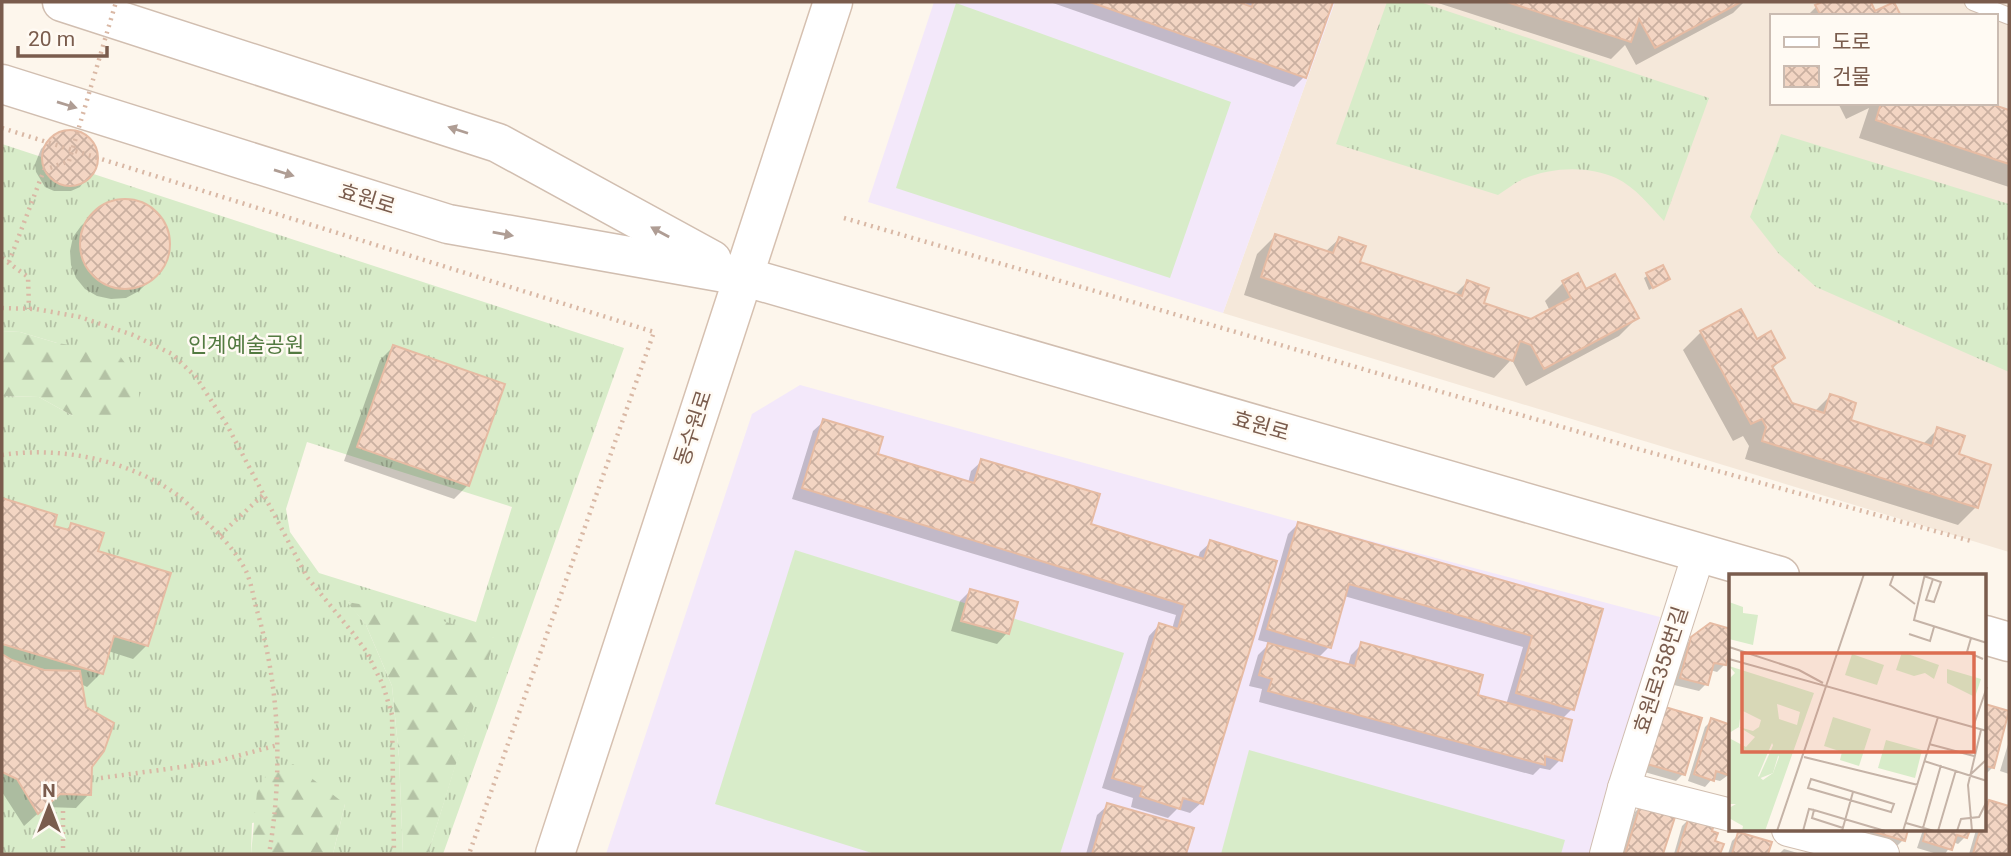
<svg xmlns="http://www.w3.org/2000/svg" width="2011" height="856" viewBox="0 0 2011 856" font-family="Roboto,'Noto Sans KR',sans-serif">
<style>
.residential{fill:#f5e8da;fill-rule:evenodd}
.education{fill:#f3e8fa}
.grass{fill:url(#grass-tufts);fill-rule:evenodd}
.forest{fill:url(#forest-firs)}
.pitch{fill:#d8ecc9}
.shadow{fill:#0003;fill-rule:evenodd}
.building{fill:url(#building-cross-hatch);stroke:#e6bba3;stroke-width:2}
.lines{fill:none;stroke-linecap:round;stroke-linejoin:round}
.service-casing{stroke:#d1beb0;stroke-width:18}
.minor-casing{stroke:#d1beb0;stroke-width:34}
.tertiary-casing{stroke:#d1beb0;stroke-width:41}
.secondary-casing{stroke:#d6c0b0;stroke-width:41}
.path{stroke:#d9b8a5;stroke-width:4.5;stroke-dasharray:2 5;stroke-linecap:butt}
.service{stroke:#fff;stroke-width:16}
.minor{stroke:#fff;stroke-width:32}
.tertiary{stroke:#fff;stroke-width:38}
.secondary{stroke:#fff;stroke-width:38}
.path-bridge{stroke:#d9b8a5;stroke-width:4.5;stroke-dasharray:2 5;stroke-linecap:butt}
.oneway{fill:#af9d94}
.labels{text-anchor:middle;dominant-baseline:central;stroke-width:5;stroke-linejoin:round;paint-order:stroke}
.street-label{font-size:21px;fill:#7a5c4d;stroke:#fffaf3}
.park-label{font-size:21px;fill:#537a41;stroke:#fffaf3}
.inset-road{fill:none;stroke:#c5b3a7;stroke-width:2}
.view{fill:#dc6d51;fill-opacity:0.15;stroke:#dc6d51;stroke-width:3.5}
.inset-edge{fill:none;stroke:#7a5c4d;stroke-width:3.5}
</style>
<defs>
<pattern id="grass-tufts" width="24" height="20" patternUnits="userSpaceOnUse" patternTransform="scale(1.75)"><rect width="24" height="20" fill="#d8ecc9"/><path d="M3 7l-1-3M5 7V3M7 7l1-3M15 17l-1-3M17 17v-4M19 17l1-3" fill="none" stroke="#b4c2a5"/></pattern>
<pattern id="forest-firs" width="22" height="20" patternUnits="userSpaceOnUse" patternTransform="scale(1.75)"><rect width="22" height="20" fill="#d8ecc9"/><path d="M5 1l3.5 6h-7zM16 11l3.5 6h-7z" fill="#b4c2a5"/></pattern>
<pattern id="building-cross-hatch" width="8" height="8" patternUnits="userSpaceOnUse" patternTransform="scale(1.75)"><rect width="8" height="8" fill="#f3d5c3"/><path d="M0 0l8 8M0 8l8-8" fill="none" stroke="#cab0a1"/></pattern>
</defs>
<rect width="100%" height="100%" fill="#fdf6ec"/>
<!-- residential -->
<path class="residential" d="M 1335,2 L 2009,2 L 2009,552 L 1223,313 ZM 1771,16 L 1995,16 L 1995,103 L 1771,103 Z"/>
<!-- education -->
<g class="education">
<polygon points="934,2 1335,2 1223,313 868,202"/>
<polygon points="800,385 1288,519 1660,617 1592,854 606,854 752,414"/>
</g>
<!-- grass -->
<g class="grass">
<path d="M 1387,2 L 1420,2 L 1709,98 L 1664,221 C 1650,206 1635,187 1616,178 C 1588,165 1549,167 1521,180 C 1513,184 1506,190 1498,195 L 1336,144 Z"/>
<polygon points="1781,134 2009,204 2009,372 1816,287 1779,254 1750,217"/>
<path d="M 2,144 L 624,348 L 443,854 L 428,854 L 494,638 L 348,602 L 366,625 L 392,686 L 399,757 L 403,854 L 333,854 L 345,804 L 252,823 L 251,854 L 2,854 L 2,772 L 17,779 L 38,814 L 60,794 L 91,795 L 92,767 L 104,751 L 113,724 L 86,707 L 80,671 C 51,671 27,669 2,654 L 2,644 L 102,674 L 114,636 L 148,646 L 170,573 L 98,551 L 103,533 L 71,523 L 69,530 L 54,526 L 57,515 L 2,498 L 2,396 L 39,397 L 73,416 L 57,343 L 20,332 L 2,331 ZM 307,442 L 512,507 L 476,622 L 319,573 L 290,532 L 286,509 Z"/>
</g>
<!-- forest -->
<g class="forest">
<path d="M 2,331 L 20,332 L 57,343 L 117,352 C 135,377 147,387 133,418 L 106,424 L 73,416 L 39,397 L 2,396 Z"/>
<polygon points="347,602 425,615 495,638 428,854 403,854 399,757 392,686 366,625"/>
<polygon points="293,764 345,804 333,854 251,854 257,792 264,778"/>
</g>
<!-- pitch -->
<g class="pitch">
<polygon points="956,3 1231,102 1170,278 896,188"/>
<polygon points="795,550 1124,653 1060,854 875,854 715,804"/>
<polygon points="1249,750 1565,840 1561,854 1221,854"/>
</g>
<!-- shadow -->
<g class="shadow">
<polygon points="1050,2 1234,2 1245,6 1247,2 1331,2 1304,77 1294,87"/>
<polygon points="1435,2 1744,2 1733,13 1636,65 1625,45 1611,59"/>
<polygon points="1826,2 1869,2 1874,13 1899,16 1807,16 1816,7"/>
<polygon points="1838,103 1983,103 2009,112 2009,187 1859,138 1869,108 1846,119"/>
<polygon points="72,131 89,138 97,154 97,163 80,187 71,191 54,191 45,187 36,172 35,164 41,149 49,141 63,132"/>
<polygon points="117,200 131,200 146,205 157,214 166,226 169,241 168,256 162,269 150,280 139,291 126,298 111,299 97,296 85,289 76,278 71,265 70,251 73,237 81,226 104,205"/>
<polygon points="1275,236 1325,252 1339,239 1358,263 1454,295 1467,282 1482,304 1531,321 1550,311 1545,301 1563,283 1637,318 1619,336 1526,386 1513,362 1510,361 1494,378 1244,295 1257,254"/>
<polygon points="1662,267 1668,279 1649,290 1644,278"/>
<polygon points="1701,332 1757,341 1783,358 1772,369 1791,404 1815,411 1830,396 1848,422 1922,445 1938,429 1957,455 1976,507 1958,525 1745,459 1749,446 1743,436 1733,441 1683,350"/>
<polygon points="393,347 468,485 454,499 344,461 380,360"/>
<polygon points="824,421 876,455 968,483 971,471 982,461 1088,525 1198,558 1200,552 1211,542 1201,803 1190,813 1177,809 1168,818 1131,807 1133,798 1102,788 1149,636 1159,625 1172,629 1176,615 792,499 813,431"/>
<polygon points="2,500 55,516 52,527 65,531 71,525 96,552 147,645 133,659 108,651 101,673 87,687 81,684 91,767 89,794 76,808 45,807 24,826 2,792"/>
<path d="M 1298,524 L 1601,610 L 1572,709 L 1562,719 L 1560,760 L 1550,770 L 1540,768 L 1533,775 L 1259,702 L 1262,689 L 1249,686 L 1258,655 L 1270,643 L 1258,640 L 1288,534 ZM 1344,596 L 1523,647 L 1506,705 L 1476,696 L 1362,644 L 1351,655 L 1348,666 L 1318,658 L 1329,647 Z"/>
<polygon points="970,591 1007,633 997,644 951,631 960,601"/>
<polygon points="1731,631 1731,640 1724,665 1717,672 1710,670 1706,684 1699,691 1674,685 1684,646 1692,639"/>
<polygon points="1985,705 2008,712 1992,768 1985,775"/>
<polygon points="1659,716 1683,774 1676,781 1641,771"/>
<polygon points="1712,720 1731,726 1731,773 1720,781 1712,779 1705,787 1688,781 1705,727"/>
<polygon points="2009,741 2009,774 2000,771"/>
<polygon points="1990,802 2009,808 2008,854 1969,854 1976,830 1985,830 1985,807"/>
<polygon points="1108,805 1192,829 1185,854 1086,854 1097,815"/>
<polygon points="1642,805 1674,815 1661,854 1621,854 1635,812"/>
<polygon points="1689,819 1713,842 1721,845 1719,854 1674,854 1682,826"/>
<polygon points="1871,830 1907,830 1903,840 1896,847 1868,839"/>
<polygon points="1923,830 1968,830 1965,837 1958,844 1953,842 1945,854 1937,854 1917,848"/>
<polygon points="1739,834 1770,843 1767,854 1728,854 1732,841"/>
<polygon points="1784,849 1801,854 1779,854"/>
</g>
<!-- building -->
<g class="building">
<polygon points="1090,2 1239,2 1252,7 1253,2 1333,2 1306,78"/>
<polygon points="1507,2 1741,2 1655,48 1639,19 1631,42"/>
<polygon points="1822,2 1871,2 1875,11 1894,2 1901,16 1821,16 1815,5"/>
<polygon points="1881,103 1988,103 2009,110 2009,164 1876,120"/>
<circle cx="70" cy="158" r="28"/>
<circle cx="125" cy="244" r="45"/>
<polygon points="1275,234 1333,253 1339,237 1366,246 1360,262 1462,296 1467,280 1489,288 1484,303 1531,319 1571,298 1562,281 1578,273 1586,289 1615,274 1639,318 1544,369 1531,345 1520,341 1513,361 1261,277"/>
<polygon points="1663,265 1670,279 1653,288 1646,273"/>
<polygon points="1741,309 1757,339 1771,331 1785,358 1772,366 1792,403 1824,413 1830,394 1843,398 1856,403 1851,420 1932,446 1937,427 1965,436 1959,454 1991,465 1978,508 1762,441 1766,427 1762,419 1751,424 1700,331"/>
<polygon points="393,345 505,384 469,486 357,447"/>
<polygon points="823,419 883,437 878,454 974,483 981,459 1100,494 1091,524 1204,559 1210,540 1277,561 1203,804 1183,798 1180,809 1140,796 1143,787 1112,778 1159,623 1178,629 1185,605 802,488"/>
<polygon points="2,498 57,515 54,526 69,530 71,523 104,533 98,551 171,573 148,646 114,636 103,674 2,644"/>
<polygon points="1298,522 1603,609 1574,710 1516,693 1532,636 1349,584 1331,648 1267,629"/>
<polygon points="970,589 1018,602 1009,634 961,621"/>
<polygon points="1710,623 1731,629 1731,647 1726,665 1714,663 1708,685 1680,678 1691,637"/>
<polygon points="1361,642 1483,675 1478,695 1572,720 1562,761 1545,756 1545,765 1268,691 1272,679 1259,675 1268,643 1355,666"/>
<polygon points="2,654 12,660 44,670 80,671 86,707 114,723 104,751 92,767 91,795 60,794 38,814 17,779 2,772"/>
<polygon points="1985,704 2009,711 1994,768 1985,766"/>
<polygon points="1665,707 1702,718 1685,775 1647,764"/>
<polygon points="1711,718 1731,725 1731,767 1728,766 1728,775 1716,771 1714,781 1694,774"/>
<polygon points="1989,800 2009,806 2009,854 1973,854 1980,830 1985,830 1985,815"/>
<polygon points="1107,803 1194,828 1186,854 1092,854"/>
<polygon points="1641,803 1676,814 1663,854 1625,854"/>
<polygon points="1689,817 1714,825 1712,831 1718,833 1715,841 1724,844 1720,854 1677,854"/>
<polygon points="1875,830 1908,830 1905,841 1874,832"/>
<polygon points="1926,830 1970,830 1967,838 1957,835 1952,850 1923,841"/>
<polygon points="1738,832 1772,842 1768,854 1732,854"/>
</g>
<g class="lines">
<!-- service casing -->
<g class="service-casing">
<polyline id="service" points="1973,2 2009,16"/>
</g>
<!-- minor casing -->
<g class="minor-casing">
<g id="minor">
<polyline points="1624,788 1731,815"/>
<polyline points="1788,830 1883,854"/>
<polyline points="1606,854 1624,788 1699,553"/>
</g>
</g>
<!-- tertiary casing -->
<g class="tertiary-casing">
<g id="tertiary">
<polyline points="62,2 498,143 712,260"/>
<polyline points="2,84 448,224 742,276 1780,576"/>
<polyline points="1985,635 2009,642"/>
</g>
</g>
<!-- secondary casing -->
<g class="secondary-casing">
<polyline id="secondary" points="555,854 833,2"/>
</g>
<!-- path -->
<g class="path">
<polyline points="2,128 654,332 469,854"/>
<polyline points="844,218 1631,447 1971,541"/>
<polyline points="2,258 28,277 29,309"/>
<polyline points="9,262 44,170 69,161"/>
<polyline points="2,308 36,309 80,317 133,335 172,354 196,377 227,425 307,577 352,632 366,651 383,685 392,715 394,854"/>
<path d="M 2,455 C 62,446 129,460 179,496 C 188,504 197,513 206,522 C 221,535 237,553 246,571 C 251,582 253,595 256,607 C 280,687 283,772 269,854"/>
<polyline points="220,535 264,494"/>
<polyline points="101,778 211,763 278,745"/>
<polyline points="63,811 63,854"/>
</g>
<!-- service -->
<use href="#service" class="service"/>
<!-- minor -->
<use href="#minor" class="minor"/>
<!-- tertiary -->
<use href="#tertiary" class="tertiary"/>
<!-- secondary -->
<use href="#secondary" class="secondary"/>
<!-- path-bridge -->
<polyline class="path-bridge" points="69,161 116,2"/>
</g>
<!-- one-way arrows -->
<defs><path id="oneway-solid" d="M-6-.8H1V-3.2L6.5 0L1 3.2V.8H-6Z" transform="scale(1.75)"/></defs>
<g class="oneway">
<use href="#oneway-solid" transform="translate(67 105) rotate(17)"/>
<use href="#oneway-solid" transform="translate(458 130) rotate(-162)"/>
<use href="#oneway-solid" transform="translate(284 173) rotate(17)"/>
<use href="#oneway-solid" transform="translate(660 232) rotate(-151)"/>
<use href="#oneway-solid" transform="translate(503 234) rotate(10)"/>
</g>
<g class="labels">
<!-- street labels -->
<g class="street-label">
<text transform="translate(367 199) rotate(17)">효원로</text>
<text transform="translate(1261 426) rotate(16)">효원로</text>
<text transform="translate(693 428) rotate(-72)">동수원로</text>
<text transform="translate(1661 670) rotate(-72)">효원로358번길</text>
</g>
<!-- park labels -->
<g class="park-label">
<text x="246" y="345">인계예술공원</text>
</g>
</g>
<!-- overview -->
<g transform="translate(1729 574)">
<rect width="257" height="257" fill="#fdf6ec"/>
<path d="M 0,28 L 14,33 L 14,39 L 29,41 L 24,71 L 0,65 ZM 173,78 L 210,91 L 205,105 L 196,99 L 185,102 L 167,96 ZM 0,92 L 85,119 L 36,257 L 13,257 L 14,252 L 0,244 L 0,234 L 7,230 L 0,230 L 0,164 L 17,173 L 26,163 L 10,153 L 0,159 L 0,105 L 6,99 ZM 48,130 L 71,138 L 68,151 L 50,145 ZM 12,136 L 32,146 L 30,153 L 24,157 L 10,153 ZM 43,169 L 50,183 L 44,199 L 34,206 L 29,202 ZM 218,95 L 252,105 L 246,123 L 218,109 Z" fill="#d8ecc9" fill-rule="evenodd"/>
<path d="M 46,167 L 52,172 L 44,199 L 29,205 Z" fill="#d8ecc9"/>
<path d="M 123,80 L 155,91 L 148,111 L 116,101 ZM 104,143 L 142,155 L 130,192 L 111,186 L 113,178 L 95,172 ZM 157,166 L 193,176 L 186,204 L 149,194 Z" fill="#d8ecc9"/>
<path class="inset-road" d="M 165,0 L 161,11 L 186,30M 196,0 L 185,46 L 258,69M 195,2 L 212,8 L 205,28 L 197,26 L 204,5M 180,60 L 201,67 L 205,53M 242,64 L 238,78 L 254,85M 0,73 L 70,96 L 94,109M 0,85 L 258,157M 244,153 L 258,113M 200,170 L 245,182M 75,183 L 189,211M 195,187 L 258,207M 242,200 L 258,185M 82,205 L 165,230 L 162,238 L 79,214 ZM 177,249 L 205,257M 114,254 L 83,244 L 85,236 L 156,257M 194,254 L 212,191M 48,257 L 135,0M 74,257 L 80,235 L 85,236M 113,257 L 124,218M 174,257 L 209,143M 209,257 L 227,196M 228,257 L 232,245 L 250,243 L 258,227M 243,257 L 239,211 L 252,156"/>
<path class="view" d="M 13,79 L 245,79 L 245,178 L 13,178 Z"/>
<rect width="257" height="257" class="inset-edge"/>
</g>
<!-- border -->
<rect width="2011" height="856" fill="none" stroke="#7a5c4d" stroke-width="7"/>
<!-- legend -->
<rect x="1770" y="14" width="228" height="91" fill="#fffaf3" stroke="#cabbb1" stroke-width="2"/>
<rect x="1784" y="37" width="35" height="10" fill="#ffffff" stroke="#cabbb1" stroke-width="2"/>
<text x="1832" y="49" font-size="21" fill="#7a5c4d">도로</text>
<rect x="1784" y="66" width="35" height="21" fill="url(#building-cross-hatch)" stroke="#cabbb1" stroke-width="2"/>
<text x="1832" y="84" font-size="21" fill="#7a5c4d">건물</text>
<!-- north arrow -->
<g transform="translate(49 807)" stroke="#fffaf3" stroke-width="5" paint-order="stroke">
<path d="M0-5L12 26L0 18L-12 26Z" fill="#7a5c4d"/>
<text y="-10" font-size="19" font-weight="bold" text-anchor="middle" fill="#7a5c4d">N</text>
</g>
<!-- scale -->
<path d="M18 46v10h89v-10" fill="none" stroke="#7a5c4d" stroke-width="3.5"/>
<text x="28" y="46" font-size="21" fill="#7a5c4d" stroke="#fffaf3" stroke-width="5" paint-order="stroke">20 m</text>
</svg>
